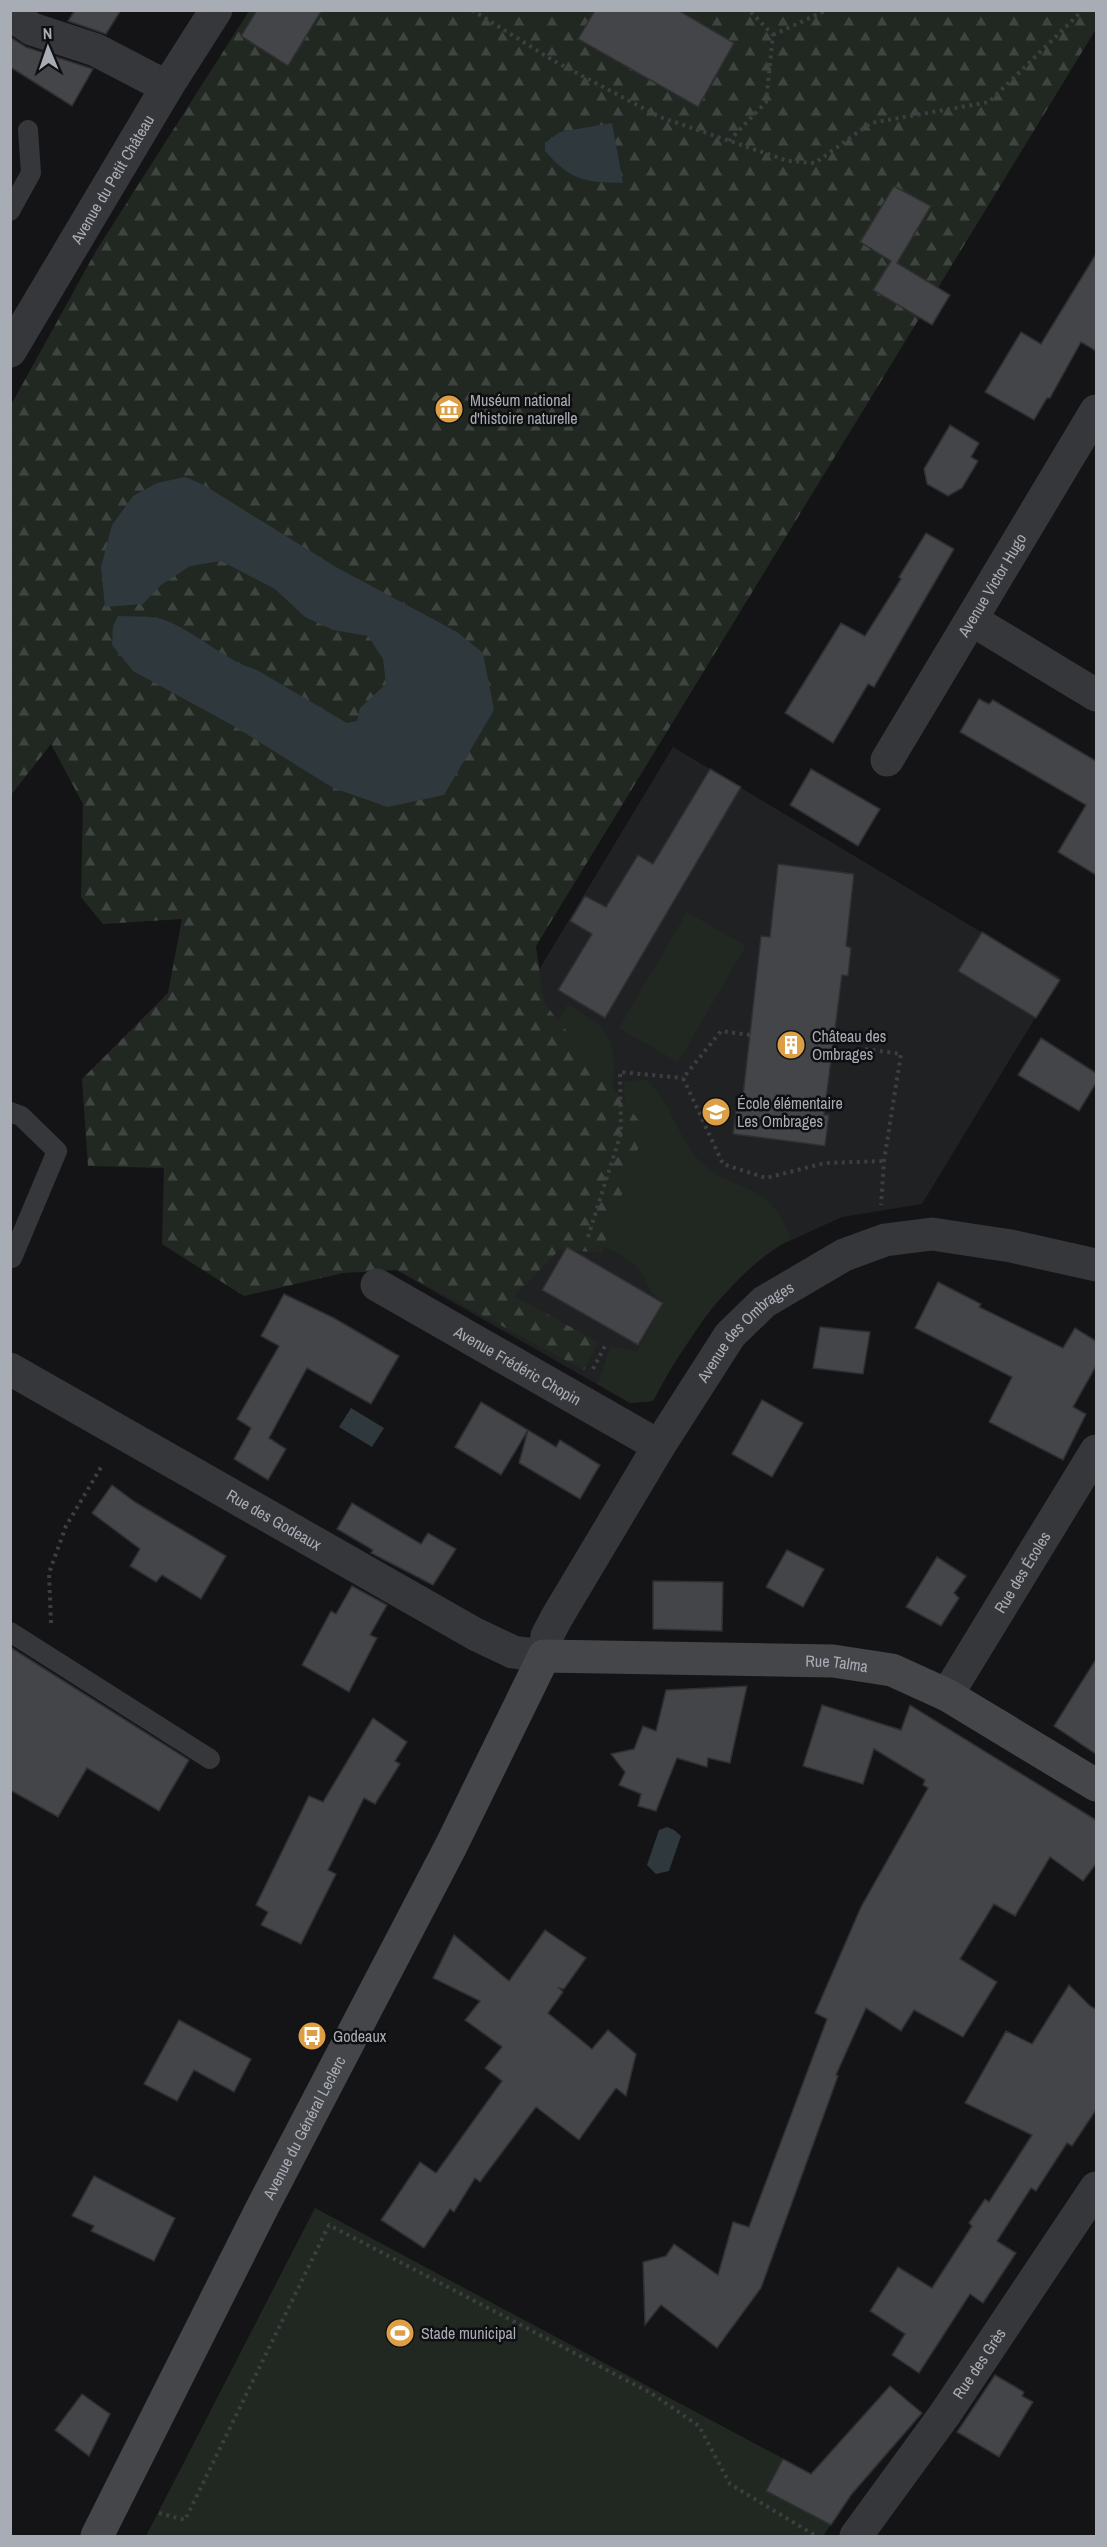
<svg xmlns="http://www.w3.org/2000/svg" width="1107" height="2547" viewBox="0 0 1107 2547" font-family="'Archivo Narrow',sans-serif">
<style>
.built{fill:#202123}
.green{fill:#212821}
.forest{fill:url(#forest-firs)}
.water{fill:#2f383d}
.building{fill:#434548;stroke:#2f2f32;stroke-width:1.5}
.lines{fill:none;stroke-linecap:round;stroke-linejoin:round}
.path{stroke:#3c3e41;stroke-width:4;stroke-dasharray:3 4.5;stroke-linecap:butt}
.service{stroke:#36373a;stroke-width:20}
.minor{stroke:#36373a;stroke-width:33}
.secondary{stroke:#44464a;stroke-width:33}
.labels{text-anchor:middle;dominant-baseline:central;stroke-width:5;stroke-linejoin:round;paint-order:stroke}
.street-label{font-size:16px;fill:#a8acb4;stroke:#0f0f11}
.poi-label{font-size:16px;fill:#a8acb4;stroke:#0f0f11;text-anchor:start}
</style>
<defs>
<pattern id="forest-firs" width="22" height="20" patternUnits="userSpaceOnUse" patternTransform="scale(1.5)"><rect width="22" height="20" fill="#212821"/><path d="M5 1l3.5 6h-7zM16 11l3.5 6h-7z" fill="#3e443f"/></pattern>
</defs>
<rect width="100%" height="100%" fill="#141416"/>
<!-- built -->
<polygon class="built" points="673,747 981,932 1060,977 922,1204 842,1217 774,1248 757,1260 710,1310 670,1370 653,1401 630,1403 368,1254"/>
<!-- green -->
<g class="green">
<polygon points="687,912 746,946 678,1062 619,1028"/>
<path d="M 568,1004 C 578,1011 591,1018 600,1026 C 624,1050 611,1093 608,1123 L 538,1055 Z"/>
<path d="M 646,1080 C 670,1098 678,1141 703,1164 C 722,1181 734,1182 755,1192 C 773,1201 784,1222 792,1238 C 728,1275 687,1337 653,1401 L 630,1403 L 597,1384 L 611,1346 L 637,1352 L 664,1302 C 646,1290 652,1289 641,1273 C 630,1256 612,1250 594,1243 L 632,1137 L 623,1091 L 624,1081 Z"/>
<polygon points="315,2208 851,2495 823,2536 146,2536"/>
</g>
<!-- forest -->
<polygon class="forest" points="249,11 1096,11 1096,29 536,946 544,1003 645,1128 602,1253 560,1249 514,1296 598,1342 584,1370 398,1270 343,1273 244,1296 162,1244 164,1168 88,1166 82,1079 168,993 182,919 103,924 81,897 83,804 51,744 11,795 11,405 96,251"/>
<!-- water -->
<g class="water">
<path d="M 612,123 L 623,183 C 583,182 572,181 545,151 L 545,143 L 560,132 Z"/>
<path d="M 185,477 L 202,484 L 336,567 L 457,632 L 483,653 L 494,710 L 444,795 L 388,807 L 333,788 L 232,725 L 133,671 L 112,645 L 113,626 L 118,616 C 132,617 152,615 165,620 C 198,633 224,660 257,670 L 347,723 L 357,721 L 360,708 L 386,684 L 383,659 L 368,636 L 333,630 L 305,617 L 275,589 L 221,561 L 190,566 L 161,585 L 143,604 L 105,607 L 101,567 L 112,525 L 133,496 L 157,483 Z"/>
<polygon points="351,1408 384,1428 372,1447 339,1427"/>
<polygon points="667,1827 674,1830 681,1836 669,1871 656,1874 647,1865 659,1830"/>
</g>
<!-- building -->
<g class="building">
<polygon points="75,10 121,10 106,34 68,21"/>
<polygon points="257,10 322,10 288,66 241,36"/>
<polygon points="595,10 678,10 734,43 698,107 578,39"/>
<polygon points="10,37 26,47 93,69 72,106 10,67"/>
<polygon points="894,186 931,206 897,263 950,295 932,325 873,290 891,261 860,242"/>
<polygon points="1096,254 1096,351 1081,342 1050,398 1047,398 1034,420 985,392 1021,332 1041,344"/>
<polygon points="950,425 979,443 971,457 978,461 962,488 948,496 927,484 924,469"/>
<polygon points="926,533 954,549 874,687 868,684 833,743 785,713 841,623 865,636 901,579 899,577"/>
<polygon points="979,699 989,704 993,700 1096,761 1096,875 1058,852 1086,805 960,732"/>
<polygon points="710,769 741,787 605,1018 558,990 592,934 570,921 585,896 606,907 638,855 653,864"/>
<polygon points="811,769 880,809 858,846 790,805"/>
<polygon points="778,864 854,874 846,946 851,948 848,976 842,975 824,1115 829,1115 825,1146 733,1134 737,1103 742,1104 761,936 770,937"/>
<polygon points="982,932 1060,980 1036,1018 958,971"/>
<polygon points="1041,1038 1096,1073 1096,1083 1079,1111 1018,1075"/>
<polygon points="567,1247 663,1303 638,1345 542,1290"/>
<polygon points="938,1282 981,1304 979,1307 1063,1348 1075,1328 1096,1341 1096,1366 1073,1407 1086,1414 1063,1460 989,1422 1012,1377 915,1328"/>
<polygon points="284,1294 334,1318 399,1356 371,1404 307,1368 269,1438 286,1449 268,1480 234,1459 251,1428 237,1419 279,1346 261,1336"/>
<polygon points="820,1327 870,1332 863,1374 813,1368"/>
<polygon points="762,1400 803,1423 772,1477 732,1454"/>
<polygon points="481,1402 556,1447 560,1440 600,1465 580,1499 519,1463 528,1430 501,1475 455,1447"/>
<polygon points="112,1485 135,1502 226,1556 201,1599 162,1575 156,1582 130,1566 140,1549 92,1513"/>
<polygon points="352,1503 421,1544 428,1533 456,1549 433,1585 371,1553 373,1550 337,1529"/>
<polygon points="787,1550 824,1569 803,1607 766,1587"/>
<polygon points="937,1557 966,1576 954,1593 959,1598 941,1626 906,1607"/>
<polygon points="653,1581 723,1582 722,1631 653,1629"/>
<polygon points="352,1586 387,1605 370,1635 377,1638 349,1692 302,1665 331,1611 336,1614"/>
<polygon points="10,1647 189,1760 159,1811 87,1768 58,1817 10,1790"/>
<polygon points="1096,1659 1096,1754 1054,1726"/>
<polygon points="747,1686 730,1763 708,1758 707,1767 677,1758 656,1811 638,1806 641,1794 619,1785 625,1772 611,1754 634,1749 643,1726 656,1731 666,1690"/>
<polygon points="822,1705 901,1730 910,1705 1096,1820 1096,1864 1083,1881 1050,1857 1015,1916 994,1904 960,1959 997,1982 963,2037 914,2010 901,2031 866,2008 836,2075 838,2076 761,2288 717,2348 661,2305 645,2325 643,2262 666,2256 674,2244 718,2275 733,2222 749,2227 827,2019 815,2013 861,1907 928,1788 923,1785 925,1780 874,1749 863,1784 803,1766"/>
<polygon points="373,1718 407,1742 395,1761 400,1764 375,1804 364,1798 328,1870 336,1874 301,1944 261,1925 268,1912 256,1905 309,1796 323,1802"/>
<polygon points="545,1930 586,1958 564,1989 559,1988 563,1992 548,2013 592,2049 608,2030 636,2054 626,2096 616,2088 579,2140 536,2107 480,2182 475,2178 454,2212 450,2209 424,2248 381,2220 420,2162 436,2173 502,2081 485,2068 502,2047 465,2020 480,2001 433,1978 454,1935 509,1981"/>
<polygon points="1069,1985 1090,2006 1096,2009 1096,2110 1072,2146 1067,2143 1036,2191 1031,2188 997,2241 1016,2253 983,2303 970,2294 919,2373 892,2355 905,2334 870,2311 898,2267 932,2288 972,2226 969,2223 985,2199 989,2202 1032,2135 965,2103 1006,2031 1032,2044"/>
<polygon points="179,2020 251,2059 234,2092 194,2070 177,2101 144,2084"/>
<polygon points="94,2176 175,2218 154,2261 91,2231 94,2226 72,2216"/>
<polygon points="995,2375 1024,2392 1022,2396 1033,2402 999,2457 957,2432"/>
<polygon points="890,2386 922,2413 851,2495 831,2525 766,2491 783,2459 811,2474"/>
<polygon points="82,2394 110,2414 89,2456 55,2430"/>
</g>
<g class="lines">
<!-- path -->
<g class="path">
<polyline points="472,10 554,61 660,117 788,161 815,163 871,123 989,102 1083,10"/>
<polyline points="773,35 827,10"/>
<polyline points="729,141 766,102 773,35 749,10"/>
<polyline points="750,1035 721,1031 683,1078 723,1164 766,1178 825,1163 884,1161"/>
<polyline points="865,1049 901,1054 884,1161 881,1205"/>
<polyline points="588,1237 621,1133 620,1072 683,1078"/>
<polyline points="593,1369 605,1346"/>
<polyline points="51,1623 49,1573 66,1526 103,1464"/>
<polyline points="159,2513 185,2520 329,2225 651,2393 699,2426 730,2484 816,2536"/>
</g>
<!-- service -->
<g class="service">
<polyline points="10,211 31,173 28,130"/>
<polyline points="10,1112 21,1116 57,1151 12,1258 10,1257"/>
<polyline points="10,1632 210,1759"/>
</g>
<!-- minor -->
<g class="minor">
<polyline points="10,14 32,29 96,50 167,87"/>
<path id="s1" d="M 10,351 L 167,87 L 216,10"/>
<polyline points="972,620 1096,695"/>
<path id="s2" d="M 887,760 L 1096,411"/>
<path id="s3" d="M 377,1285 L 659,1446"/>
<path id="s4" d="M 10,1369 L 475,1634 L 513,1652 L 544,1656 L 547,1636 L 557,1617 L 659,1446 L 730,1335 L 764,1302 L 844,1255 L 885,1240 L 932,1234 L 1011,1246 L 1096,1265"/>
<path id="s5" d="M 947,1695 L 1096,1451"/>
<path id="s6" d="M 856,2536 L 945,2414 L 1096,2188"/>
</g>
<!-- secondary -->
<path class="secondary" id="s7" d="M 97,2536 L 263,2206 L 451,1846 L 544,1656 L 833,1661 L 892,1670 L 947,1695 L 1096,1785"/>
</g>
<!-- icons -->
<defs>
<g id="museum-disc" transform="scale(1.5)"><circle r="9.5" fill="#dc9f46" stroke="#0f0f11"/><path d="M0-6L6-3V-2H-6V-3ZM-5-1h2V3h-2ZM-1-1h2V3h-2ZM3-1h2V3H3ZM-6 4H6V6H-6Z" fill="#fff"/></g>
<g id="building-disc" transform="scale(1.5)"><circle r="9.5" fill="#dc9f46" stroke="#0f0f11"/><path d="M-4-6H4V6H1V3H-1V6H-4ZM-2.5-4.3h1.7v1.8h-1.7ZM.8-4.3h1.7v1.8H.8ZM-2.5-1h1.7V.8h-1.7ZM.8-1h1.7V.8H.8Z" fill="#fff"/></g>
<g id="school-disc" transform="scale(1.5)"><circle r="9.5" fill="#dc9f46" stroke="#0f0f11"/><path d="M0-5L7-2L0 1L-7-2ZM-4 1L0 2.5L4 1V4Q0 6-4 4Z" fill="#fff"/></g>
<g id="bus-disc" transform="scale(1.5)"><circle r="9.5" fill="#dc9f46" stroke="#0f0f11"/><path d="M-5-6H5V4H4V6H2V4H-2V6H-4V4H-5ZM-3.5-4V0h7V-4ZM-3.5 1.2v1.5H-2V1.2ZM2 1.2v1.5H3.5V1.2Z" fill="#fff"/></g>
<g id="stadium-disc" transform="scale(1.5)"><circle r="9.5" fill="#dc9f46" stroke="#0f0f11"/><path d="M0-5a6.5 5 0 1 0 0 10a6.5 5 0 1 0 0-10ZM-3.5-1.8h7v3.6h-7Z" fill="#fff"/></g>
</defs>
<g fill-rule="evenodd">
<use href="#museum-disc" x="449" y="409"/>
<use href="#building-disc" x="791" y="1045"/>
<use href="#school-disc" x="716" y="1112"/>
<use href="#bus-disc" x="312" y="2036"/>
<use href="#stadium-disc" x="400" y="2333"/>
</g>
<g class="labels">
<!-- street labels -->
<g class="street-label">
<text stroke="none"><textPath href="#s1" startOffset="200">Avenue du Petit Château</textPath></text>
<text stroke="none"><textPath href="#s2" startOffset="204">Avenue Victor Hugo</textPath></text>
<text stroke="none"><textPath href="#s4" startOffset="994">Avenue des Ombrages</textPath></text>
<text stroke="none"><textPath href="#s3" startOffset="162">Avenue Frédéric Chopin</textPath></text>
<text stroke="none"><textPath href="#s4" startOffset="304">Rue des Godeaux</textPath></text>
<text stroke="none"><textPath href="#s5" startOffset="144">Rue des Écoles</textPath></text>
<text stroke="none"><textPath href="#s7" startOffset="1280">Rue Talma</textPath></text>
<text stroke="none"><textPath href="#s7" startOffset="458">Avenue du Général Leclerc</textPath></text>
<text stroke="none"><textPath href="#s6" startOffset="212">Rue des Grès</textPath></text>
</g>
<!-- poi labels -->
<g class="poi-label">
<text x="470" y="400">Muséum national<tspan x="470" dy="18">d'histoire naturelle</tspan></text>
<text x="812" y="1036">Château des<tspan x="812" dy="18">Ombrages</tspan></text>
<text x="737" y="1103">École élémentaire<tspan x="737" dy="18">Les Ombrages</tspan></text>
<text x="333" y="2036">Godeaux</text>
<text x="421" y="2333">Stade municipal</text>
</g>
</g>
<!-- border -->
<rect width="1107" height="2547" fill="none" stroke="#a8acb4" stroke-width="24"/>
<!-- north arrow -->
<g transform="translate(48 48) rotate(358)" stroke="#0f0f11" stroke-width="4.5" paint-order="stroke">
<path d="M0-4.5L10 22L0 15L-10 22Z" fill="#a8acb4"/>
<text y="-9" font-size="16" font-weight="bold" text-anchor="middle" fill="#a8acb4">N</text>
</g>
</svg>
